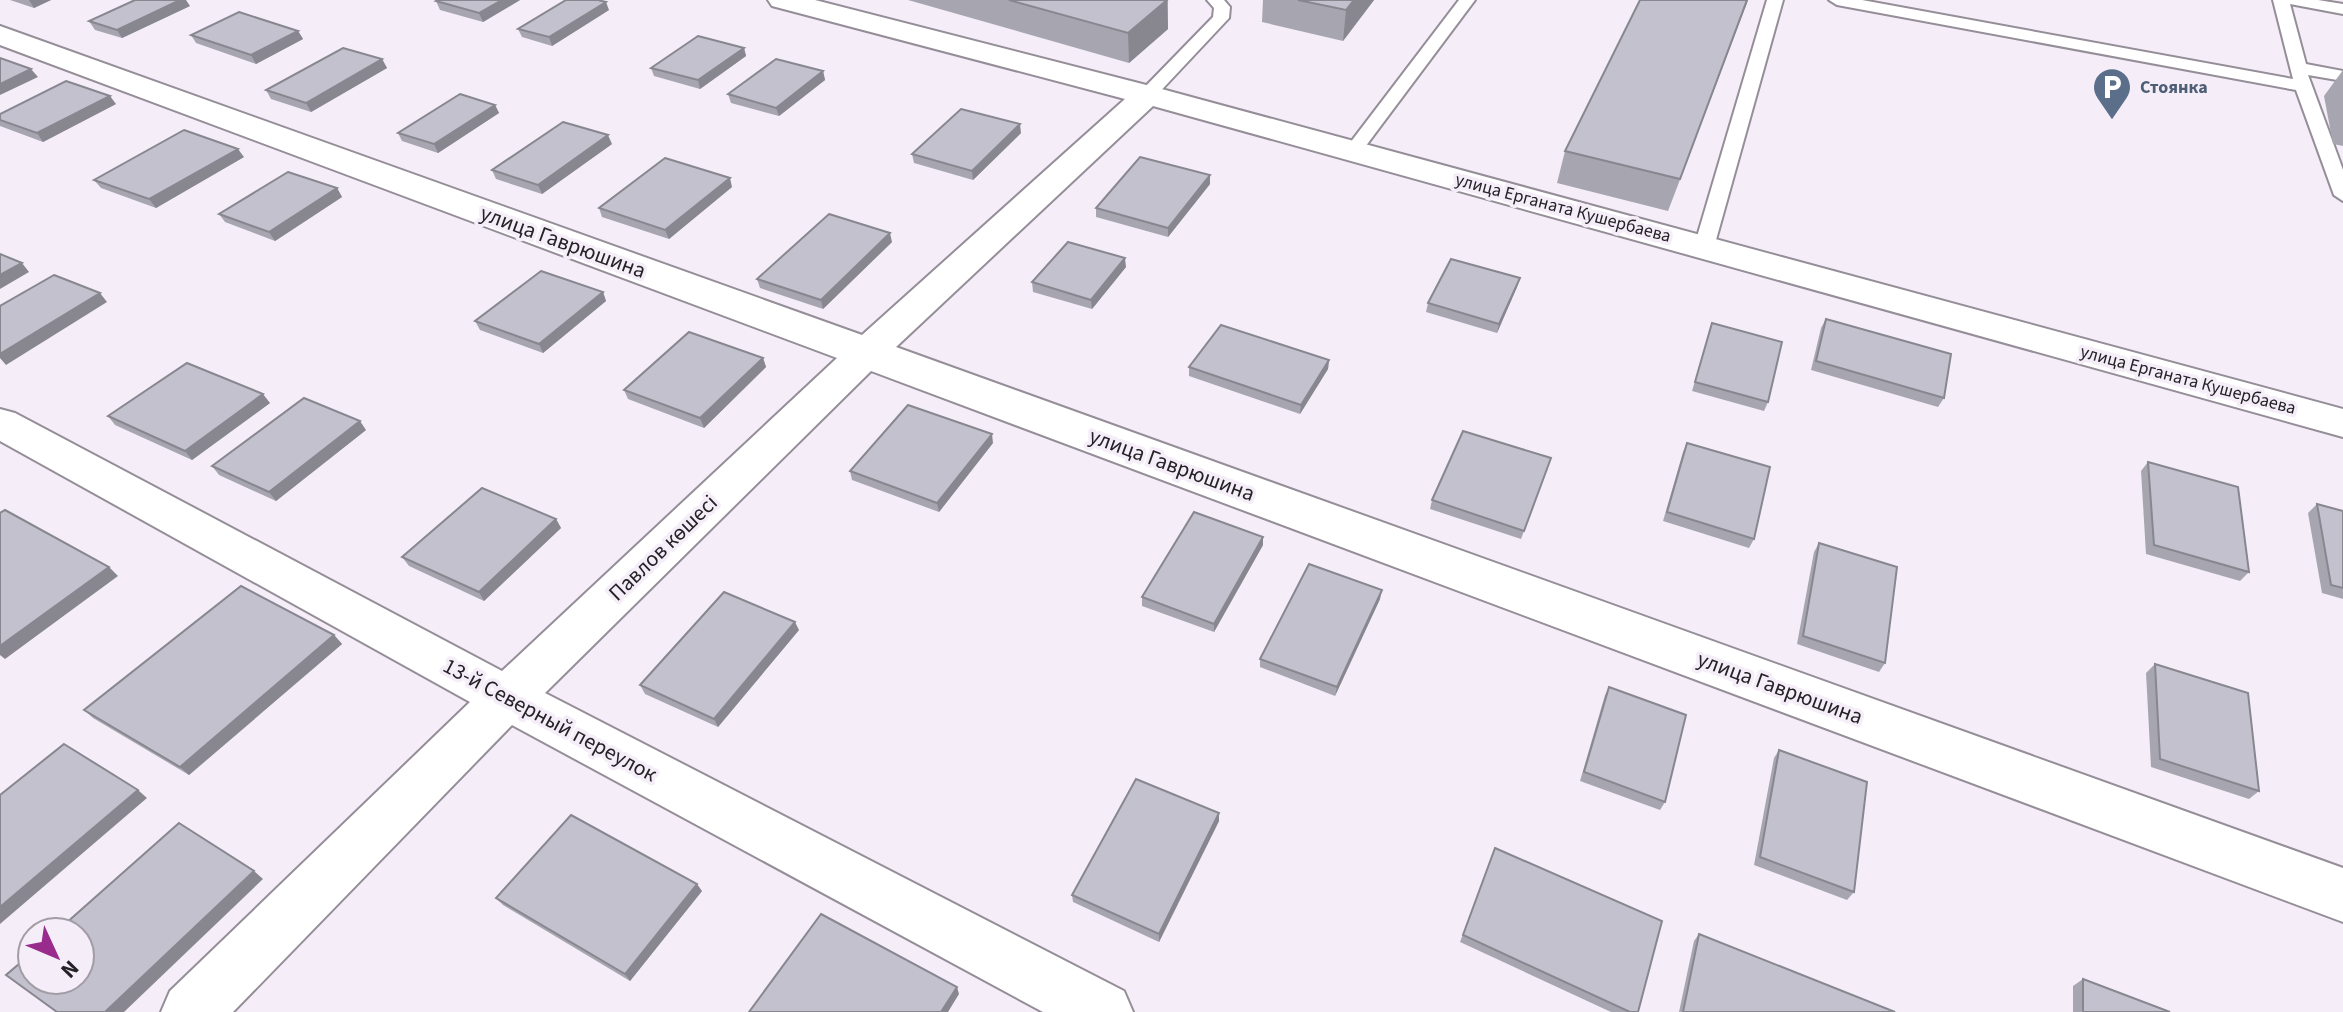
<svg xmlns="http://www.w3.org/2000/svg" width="2343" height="1012" viewBox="0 0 2343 1012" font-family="'Source Sans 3',sans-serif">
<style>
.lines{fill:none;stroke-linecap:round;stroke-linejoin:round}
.service-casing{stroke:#958e98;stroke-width:4}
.minor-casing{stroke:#958e98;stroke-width:4}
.service{fill:#fff;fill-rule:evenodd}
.minor{fill:#fff;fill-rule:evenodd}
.wall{fill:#a7a6b0}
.shaded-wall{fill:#888790}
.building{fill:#c2c1cd;stroke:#888790;stroke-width:2}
.labels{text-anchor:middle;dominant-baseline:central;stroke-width:7;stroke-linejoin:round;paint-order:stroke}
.far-service-label{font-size:18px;font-weight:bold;fill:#4e5e75;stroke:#f5eef9;text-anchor:start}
.far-street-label{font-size:18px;fill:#252227;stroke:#f5eef9}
.street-label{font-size:22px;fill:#252227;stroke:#f5eef9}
</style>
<rect width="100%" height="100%" fill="#f5eef9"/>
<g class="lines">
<!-- service casing -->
<g class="service-casing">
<g id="service">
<polygon points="1207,0 1224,0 1230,7 1229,18 1153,99 1141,99 1139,95 1141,91 1213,17 1214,8"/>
<polygon points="1459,0 1475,0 1359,155 1347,155 1344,151 1347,147"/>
<polygon points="1767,0 1783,0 1714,247 1704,253 1697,251 1694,247"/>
<polygon points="1829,0 1862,0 2293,79 2273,0 2318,0 2343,4 2343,14 2290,4 2306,64 2343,71 2343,81 2308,75 2343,170 2343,201 2334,195 2296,90 1837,5"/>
</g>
</g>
<!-- minor casing -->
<g class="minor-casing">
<polygon id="minor" points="768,0 815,0 1158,88 2343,409 2343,437 1153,106 896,347 2343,868 2343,922 871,371 545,693 1124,991 1133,1012 1043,1012 512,725 233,1012 161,1012 170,991 470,702 0,441 0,409 15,413 502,671 837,358 0,45 0,26 862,335 1125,99 772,6"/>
</g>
<!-- service -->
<use href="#service" class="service"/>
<!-- minor -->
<use href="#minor" class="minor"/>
</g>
<!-- wall -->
<g class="wall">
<polygon points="10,0 51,0 34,8"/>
<polygon points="438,0 520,0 483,22 440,10 436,1"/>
<polygon points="908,0 1168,0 1168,29 1129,63"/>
<polygon points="1263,0 1374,0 1343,41 1262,22"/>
<polygon points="1748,0 1668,211 1557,183 1565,151"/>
<polygon points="190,6 122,38 95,30 89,21"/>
<polygon points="609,10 552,46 522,37 518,29"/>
<polygon points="298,31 303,39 256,64 196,43 191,35"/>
<polygon points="744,48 746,56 700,89 654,76 651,68"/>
<polygon points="382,59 387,68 311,112 271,99 266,90"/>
<polygon points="2343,70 2343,146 2333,144 2324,96"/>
<polygon points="823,71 825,80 779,116 731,103 728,94"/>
<polygon points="116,104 43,142 0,126 0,114"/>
<polygon points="495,105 499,113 438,153 402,141 398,133"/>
<polygon points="1021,133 973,180 914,163 912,154"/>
<polygon points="612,144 542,194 496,179 492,170"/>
<polygon points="244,157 156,208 101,188 94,180"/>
<polygon points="1210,175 1210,184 1168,237 1096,217 1096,208"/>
<polygon points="732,187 669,239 602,217 599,208"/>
<polygon points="337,188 342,197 275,241 225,222 219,214"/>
<polygon points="892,242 823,309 760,288 757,279"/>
<polygon points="1126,267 1092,309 1033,292 1032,282"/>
<polygon points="1517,287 1497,333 1426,312 1428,303"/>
<polygon points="603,292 606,301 543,353 480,330 475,321"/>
<polygon points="1826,319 1944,398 1938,407 1811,370 1821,328"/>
<polygon points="1712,323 1768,402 1764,411 1692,391"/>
<polygon points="763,358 766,367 704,428 628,399 624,390"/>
<polygon points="1329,360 1328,369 1300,414 1189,376 1189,367"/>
<polygon points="270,403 192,460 115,425 108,416"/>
<polygon points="366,430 276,501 219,475 212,466"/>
<polygon points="993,443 939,512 852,480 850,471"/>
<polygon points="1687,443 1754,539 1749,548 1663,521 1683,452"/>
<polygon points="2148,462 2249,572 2240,581 2146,554 2141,471"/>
<polygon points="1548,467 1521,539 1430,509 1432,500"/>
<polygon points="2317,504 2343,511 2343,599 2322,593 2308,513"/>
<polygon points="556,519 561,528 484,601 409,566 402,557"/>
<polygon points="1819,543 1885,663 1879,672 1797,644 1814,552"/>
<polygon points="1263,545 1214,632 1142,606 1142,597"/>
<polygon points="1380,599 1335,696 1260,667 1260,659"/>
<polygon points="799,630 718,727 645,694 640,685"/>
<polygon points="334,635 342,644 189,775 93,718 84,710"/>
<polygon points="2155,664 2259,791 2249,799 2151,767 2146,673"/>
<polygon points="1609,687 1665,802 1660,810 1580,781 1605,695"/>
<polygon points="1779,750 1854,892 1847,900 1754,865 1774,758"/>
<polygon points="1219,821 1159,942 1073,902 1072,895"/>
<polygon points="1495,848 1638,1012 1611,1012 1460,942"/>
<polygon points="702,891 630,981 503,905 496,898"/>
<polygon points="1699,934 1895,1012 1679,1012 1694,941"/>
<polygon points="2083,979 2170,1012 2073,1012 2073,986"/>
</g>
<!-- shaded-wall -->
<g class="shaded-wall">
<polygon points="29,0 51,0 34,8"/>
<polygon points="180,0 186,0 190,6 122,38 117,30"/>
<polygon points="502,0 520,0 483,22 479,13"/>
<polygon points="1167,0 1168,29 1129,63 1128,33"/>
<polygon points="1354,0 1374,0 1343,41 1346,10"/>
<polygon points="1747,0 1748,0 1668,211 1680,179"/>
<polygon points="606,2 609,10 552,46 549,37"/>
<polygon points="298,31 303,39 256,64 251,55"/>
<polygon points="744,48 746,56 700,89 698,80"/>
<polygon points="382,59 387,68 311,112 306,103"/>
<polygon points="31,69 38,77 0,95 0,84"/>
<polygon points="823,71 825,80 779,116 776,108"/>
<polygon points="110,96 116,104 43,142 37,133"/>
<polygon points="495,105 499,113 438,153 434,144"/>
<polygon points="1020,124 1021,133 973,180 972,171"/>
<polygon points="608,135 612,144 542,194 538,185"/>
<polygon points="238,149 244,157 156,208 149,199"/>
<polygon points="1210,175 1210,184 1168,237 1168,228"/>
<polygon points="730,178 732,187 669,239 665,230"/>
<polygon points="337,188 342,197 275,241 269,232"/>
<polygon points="890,233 892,242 823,309 821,300"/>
<polygon points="1125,258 1126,267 1092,309 1091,300"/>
<polygon points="22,263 29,272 0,289 0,275"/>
<polygon points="1520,278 1517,287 1497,333 1499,324"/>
<polygon points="603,292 606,301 543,353 539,344"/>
<polygon points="100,293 107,302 6,365 0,358 0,354"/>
<polygon points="763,358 766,367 704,428 700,418"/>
<polygon points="1329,360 1328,369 1300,414 1301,405"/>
<polygon points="263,394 270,403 192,460 185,451"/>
<polygon points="360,421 366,430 276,501 269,492"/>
<polygon points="992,434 993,443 939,512 937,503"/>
<polygon points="556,519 561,528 484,601 479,592"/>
<polygon points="1263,537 1263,545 1214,632 1214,624"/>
<polygon points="109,567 118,576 5,659 0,655 0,646"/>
<polygon points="1382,590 1380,599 1335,696 1337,687"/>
<polygon points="795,622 799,630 718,727 714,719"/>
<polygon points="334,635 342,644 189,775 180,767"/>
<polygon points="138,790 147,798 0,924 0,907"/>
<polygon points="1219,813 1219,821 1159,942 1159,934"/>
<polygon points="254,871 263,879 124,1012 105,1012"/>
<polygon points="697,884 702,891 630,981 625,974"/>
<polygon points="957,987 959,994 948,1012 941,1012"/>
</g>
<!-- building -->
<g class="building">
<polygon points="135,0 180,0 117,30 89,21"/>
<polygon points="438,0 502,0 479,13 436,1"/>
<polygon points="566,0 598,0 606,2 549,37 518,29"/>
<polygon points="1009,0 1167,0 1128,33"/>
<polygon points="1298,0 1354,0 1346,10"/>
<polygon points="1640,0 1747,0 1680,179 1565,151"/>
<polygon points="239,12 298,31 251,55 191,35"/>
<polygon points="698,36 744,48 698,80 651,68"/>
<polygon points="343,48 382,59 306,103 266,90"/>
<polygon points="0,58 31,69 0,84"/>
<polygon points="776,59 823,71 776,108 728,94"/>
<polygon points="66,81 110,96 37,133 0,120 0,114"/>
<polygon points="460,94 495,105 434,144 398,133"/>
<polygon points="961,109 1020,124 972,171 912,154"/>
<polygon points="563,122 608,135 538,185 492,170"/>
<polygon points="184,130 238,149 149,199 94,180"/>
<polygon points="1140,157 1210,175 1168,228 1096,208"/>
<polygon points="665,158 730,178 665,230 599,208"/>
<polygon points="288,172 337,188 269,232 219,214"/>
<polygon points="829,214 890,233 821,300 757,279"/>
<polygon points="1068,242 1125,258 1091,300 1032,282"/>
<polygon points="0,254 22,263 0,275"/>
<polygon points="1451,259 1520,278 1499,324 1428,303"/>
<polygon points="541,271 603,292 539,344 475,321"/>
<polygon points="54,275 100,293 0,354 0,306"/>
<polygon points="1826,319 1951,354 1944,398 1816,361"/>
<polygon points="1712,323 1782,342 1768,402 1695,382"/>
<polygon points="1221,325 1329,360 1301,405 1189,367"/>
<polygon points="689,332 763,358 700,418 624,390"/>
<polygon points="187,363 263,394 185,451 108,416"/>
<polygon points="304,398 360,421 269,492 212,466"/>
<polygon points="908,405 992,434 937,503 850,471"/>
<polygon points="1463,431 1551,458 1524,531 1432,500"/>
<polygon points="1687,443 1770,467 1754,539 1667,512"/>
<polygon points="2148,462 2238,487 2249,572 2154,545"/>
<polygon points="482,488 556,519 479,592 402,557"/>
<polygon points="2317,504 2343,511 2343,588 2331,585"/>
<polygon points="5,510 109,567 0,646 0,513"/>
<polygon points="1194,512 1263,537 1214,624 1142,597"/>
<polygon points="1819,543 1897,567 1885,663 1803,636"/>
<polygon points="1309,564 1382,590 1337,687 1260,659"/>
<polygon points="241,586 334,635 180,767 84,710"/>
<polygon points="724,592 795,622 714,719 640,685"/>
<polygon points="2155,664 2248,693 2259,791 2160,759"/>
<polygon points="1609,687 1686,715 1665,802 1584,772"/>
<polygon points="64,744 138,790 0,907 0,795"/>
<polygon points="1779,750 1867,782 1854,892 1760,857"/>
<polygon points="1136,779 1219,813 1159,934 1072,895"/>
<polygon points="571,815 697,884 625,974 496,898"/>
<polygon points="179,823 254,871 105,1012 57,1012 6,975 32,953 32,980 80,980 80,932 56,932"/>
<polygon points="1495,848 1662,921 1638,1012 1630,1012 1463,935"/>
<polygon points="821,914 957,987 941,1012 749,1012"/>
<polygon points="1699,934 1895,1012 1683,1012"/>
<polygon points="2083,979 2170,1012 2083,1012"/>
</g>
<!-- icons -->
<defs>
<g id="parking-pin" transform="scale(2)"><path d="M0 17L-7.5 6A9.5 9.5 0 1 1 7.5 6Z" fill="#5c6f8a" stroke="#f5eef9"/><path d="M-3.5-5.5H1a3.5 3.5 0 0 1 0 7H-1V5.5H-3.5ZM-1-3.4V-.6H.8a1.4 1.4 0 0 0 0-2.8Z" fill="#fff"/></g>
</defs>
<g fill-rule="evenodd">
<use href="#parking-pin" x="2112" y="87"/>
</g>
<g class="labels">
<!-- far-service labels -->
<g class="far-service-label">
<text x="2140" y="87">Стоянка</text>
</g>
<!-- far-street labels -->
<g class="far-street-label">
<text transform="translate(1563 208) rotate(15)">улица Ерганата Кушербаева</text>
<text transform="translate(2188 380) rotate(15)">улица Ерганата Кушербаева</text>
</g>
<!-- street labels -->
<g class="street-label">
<text transform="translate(563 242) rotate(20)">улица Гаврюшина</text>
<text transform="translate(1172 465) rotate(20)">улица Гаврюшина</text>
<text transform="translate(663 548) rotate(-44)">Павлов көшесі</text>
<text transform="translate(1780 688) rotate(20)">улица Гаврюшина</text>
<text transform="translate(550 720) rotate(28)">13-й Северный переулок</text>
</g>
</g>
<!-- north arrow -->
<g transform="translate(56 956) rotate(134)"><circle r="38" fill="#f5eef9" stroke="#a29ca5" stroke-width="2"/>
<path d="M0-6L14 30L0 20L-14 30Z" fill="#982b8b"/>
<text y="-12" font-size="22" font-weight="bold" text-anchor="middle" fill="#252227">N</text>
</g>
</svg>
